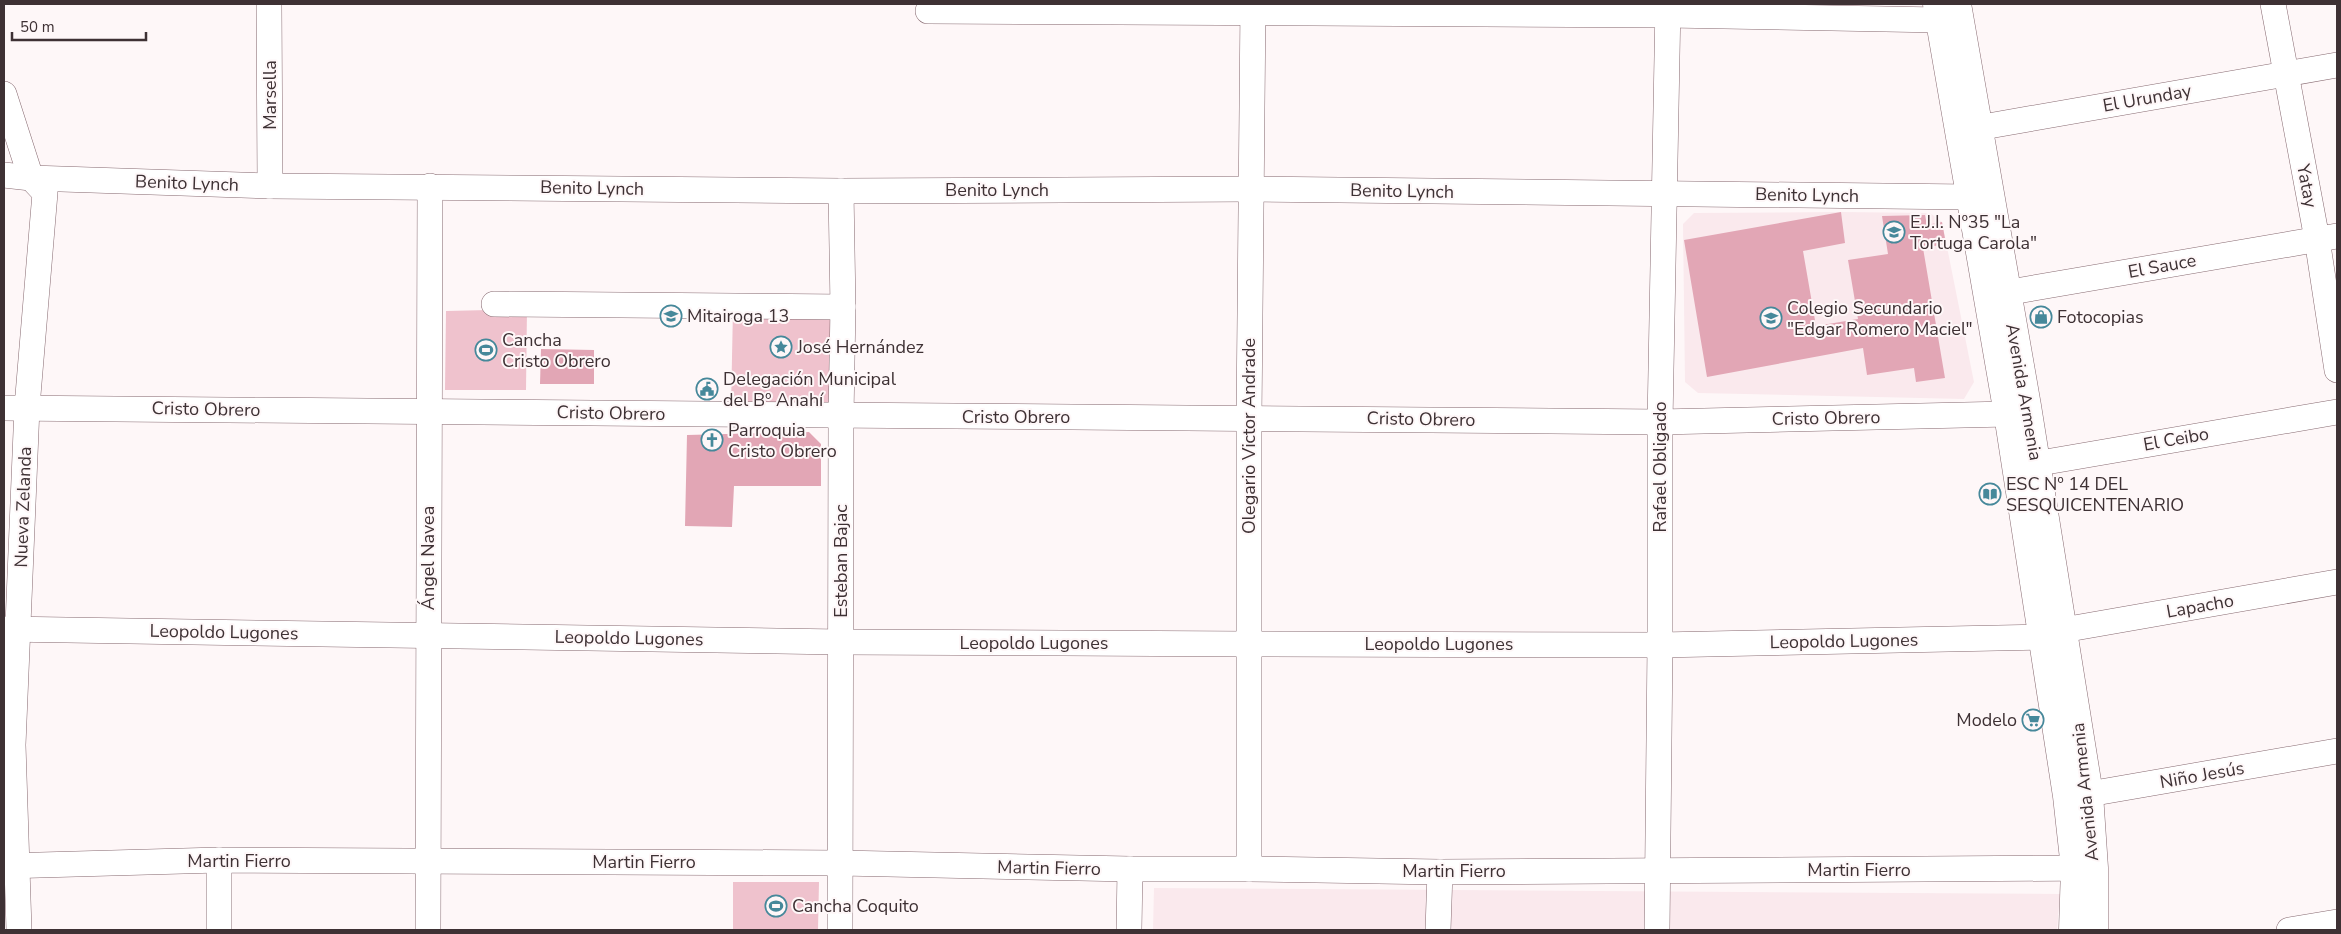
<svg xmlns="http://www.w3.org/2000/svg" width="2341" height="934" viewBox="0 0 2341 934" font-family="'Nunito Sans',sans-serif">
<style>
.built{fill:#fae9ed}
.green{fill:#efc2cd}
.building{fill:#e2a6b5}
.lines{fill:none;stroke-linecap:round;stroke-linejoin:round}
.minor-casing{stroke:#876a71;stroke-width:26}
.major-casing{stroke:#876a71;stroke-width:29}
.minor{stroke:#fff;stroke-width:25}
.major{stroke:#fff;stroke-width:28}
.labels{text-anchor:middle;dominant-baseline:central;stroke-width:4;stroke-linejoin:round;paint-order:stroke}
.street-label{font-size:18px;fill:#3e3134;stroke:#fef7f8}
.poi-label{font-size:18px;fill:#3e3134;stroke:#fef7f8;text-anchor:start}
</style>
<rect width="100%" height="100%" fill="#fef7f8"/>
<!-- built -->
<g class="built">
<polygon points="1841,212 1930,213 1942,222 1974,382 1964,399 1698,393 1685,382 1683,224 1694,213"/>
<polygon points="1154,888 2060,894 2057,930 1153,930"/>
</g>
<!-- green -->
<g class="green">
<polygon points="527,309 526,390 445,390 446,311"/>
<polygon points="733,309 833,310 832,408 731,406"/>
<polygon points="733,882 819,882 818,930 733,930"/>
</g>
<!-- building -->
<g class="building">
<polygon points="1841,212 1845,243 1803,251 1816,326 1858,319 1848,260 1888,254 1882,216 1925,215 1927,225 1942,222 1946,244 1923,248 1945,378 1916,382 1914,368 1867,375 1863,348 1707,377 1684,240"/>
<polygon points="541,349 594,350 594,384 540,384"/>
<polygon points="809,432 821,444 821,486 734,486 732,527 685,526 687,435"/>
</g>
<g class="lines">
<!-- minor casing -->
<g class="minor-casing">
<g id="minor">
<polyline points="269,4 270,186"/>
<polyline points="2273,4 2317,239 2337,370"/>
<polyline points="928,11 1668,15 1939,20 1959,17"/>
<polyline points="4,94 31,178 45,193 27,407 13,745 19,930"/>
<polyline points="1960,131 2337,65"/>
<polyline points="4,175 31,178 270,186 841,191 1251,189 1969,197 1990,192"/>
<polyline points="1987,296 2337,236"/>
<polyline points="494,304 843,307"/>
<polyline points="4,408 1660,422 2008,414 2027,406"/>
<polyline points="2017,467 2337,412"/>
<polyline points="4,629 840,642 1249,644 1660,645 2043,637 2063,630 2337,582"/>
<polyline points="2069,796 2089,794 2337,751"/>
<polyline points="219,860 219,930"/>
<polyline points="4,866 219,860 840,863 1130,869 1249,869 1440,872 2094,868"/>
<polyline points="1249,869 1249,417 1253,4"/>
<polyline points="428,930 430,186"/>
<polyline points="840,930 841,416 843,307 841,191"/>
<polyline points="1129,930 1130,869"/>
<polyline points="1438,930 1440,872"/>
<polyline points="1657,930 1660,645 1660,422 1668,4"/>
<polyline points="2289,930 2337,922"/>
</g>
</g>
<!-- major casing -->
<g class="major-casing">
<g id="major">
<polyline points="1937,4 2008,414 2067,796 2075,868 2073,930"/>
<polyline points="1957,4 2027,406 2089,794 2094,868 2094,930"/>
</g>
</g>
<!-- minor -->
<use href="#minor" class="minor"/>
<!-- major -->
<use href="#major" class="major"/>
</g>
<!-- icons -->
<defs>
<g id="school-ring" transform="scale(1.125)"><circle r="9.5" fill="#fef7f8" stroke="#46889a" stroke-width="1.5"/><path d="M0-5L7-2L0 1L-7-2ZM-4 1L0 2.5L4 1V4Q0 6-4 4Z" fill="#46889a"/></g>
<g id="shop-ring" transform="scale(1.125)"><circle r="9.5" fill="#fef7f8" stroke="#46889a" stroke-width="1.5"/><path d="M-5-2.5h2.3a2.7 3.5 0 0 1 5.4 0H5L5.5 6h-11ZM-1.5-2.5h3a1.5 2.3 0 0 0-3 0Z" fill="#46889a"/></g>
<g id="sight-ring" transform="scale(1.125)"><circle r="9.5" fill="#fef7f8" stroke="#46889a" stroke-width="1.5"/><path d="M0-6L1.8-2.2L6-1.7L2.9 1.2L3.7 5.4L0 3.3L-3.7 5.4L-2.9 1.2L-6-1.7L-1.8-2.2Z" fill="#46889a"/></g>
<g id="stadium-ring" transform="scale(1.125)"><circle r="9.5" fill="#fef7f8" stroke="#46889a" stroke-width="1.5"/><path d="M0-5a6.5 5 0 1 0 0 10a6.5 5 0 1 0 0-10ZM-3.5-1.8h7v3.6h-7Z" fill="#46889a"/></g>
<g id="civic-ring" transform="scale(1.125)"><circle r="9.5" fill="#fef7f8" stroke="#46889a" stroke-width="1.5"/><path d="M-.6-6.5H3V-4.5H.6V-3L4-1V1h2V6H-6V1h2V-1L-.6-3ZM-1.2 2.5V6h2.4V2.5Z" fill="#46889a"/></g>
<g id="church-ring" transform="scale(1.125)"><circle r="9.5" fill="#fef7f8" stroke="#46889a" stroke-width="1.5"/><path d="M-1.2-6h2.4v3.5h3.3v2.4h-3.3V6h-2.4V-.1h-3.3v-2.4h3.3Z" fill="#46889a"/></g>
<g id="library-ring" transform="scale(1.125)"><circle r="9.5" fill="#fef7f8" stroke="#46889a" stroke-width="1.5"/><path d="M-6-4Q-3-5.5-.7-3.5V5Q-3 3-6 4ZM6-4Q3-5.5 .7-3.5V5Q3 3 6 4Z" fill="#46889a"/></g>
<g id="supermarket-ring" transform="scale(1.125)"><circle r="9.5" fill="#fef7f8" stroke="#46889a" stroke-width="1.5"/><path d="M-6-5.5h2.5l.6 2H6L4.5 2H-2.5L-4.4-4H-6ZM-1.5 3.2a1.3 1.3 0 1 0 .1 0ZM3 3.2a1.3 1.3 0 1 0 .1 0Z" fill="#46889a"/></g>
</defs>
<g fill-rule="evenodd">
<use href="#school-ring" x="1894" y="232"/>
<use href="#school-ring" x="671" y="316"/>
<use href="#shop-ring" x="2041" y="317"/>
<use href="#school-ring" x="1771" y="318"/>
<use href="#sight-ring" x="781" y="347"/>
<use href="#stadium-ring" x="486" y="350"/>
<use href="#civic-ring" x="707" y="389"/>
<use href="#church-ring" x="712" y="440"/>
<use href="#library-ring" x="1990" y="494"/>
<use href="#supermarket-ring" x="2033" y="720"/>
<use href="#stadium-ring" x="776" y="906"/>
</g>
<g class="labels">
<!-- street labels -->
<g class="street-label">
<text transform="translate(270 95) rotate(-90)">Marsella</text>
<text transform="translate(2147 98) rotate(-10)">El Urunday</text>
<text transform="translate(187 183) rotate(2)">Benito Lynch</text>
<text transform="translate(2307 186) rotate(79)">Yatay</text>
<text transform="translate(592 188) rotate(1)">Benito Lynch</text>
<text x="997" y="190">Benito Lynch</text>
<text transform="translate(1402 191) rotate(1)">Benito Lynch</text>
<text transform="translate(1807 195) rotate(1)">Benito Lynch</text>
<text transform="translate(2162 266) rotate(-10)">El Sauce</text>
<text transform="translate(2024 392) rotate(80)">Avenida Armenia</text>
<text transform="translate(206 409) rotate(1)">Cristo Obrero</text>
<text transform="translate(611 413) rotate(1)">Cristo Obrero</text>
<text x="1016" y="417">Cristo Obrero</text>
<text transform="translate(1826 418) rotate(-1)">Cristo Obrero</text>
<text transform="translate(1421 419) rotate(1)">Cristo Obrero</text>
<text transform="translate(1249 436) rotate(-90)">Olegario Victor Andrade</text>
<text transform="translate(2176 439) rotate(-10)">El Ceibo</text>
<text transform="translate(1660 467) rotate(-90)">Rafael Obligado</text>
<text transform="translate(23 507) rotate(-88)">Nueva Zelanda</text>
<text transform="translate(428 558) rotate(-90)">Ángel Navea</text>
<text transform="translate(841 561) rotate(-90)">Esteban Bajac</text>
<text transform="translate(2200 606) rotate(-10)">Lapacho</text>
<text transform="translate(224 632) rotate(1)">Leopoldo Lugones</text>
<text transform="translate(629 638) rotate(1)">Leopoldo Lugones</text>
<text transform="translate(1844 641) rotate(-1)">Leopoldo Lugones</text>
<text x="1034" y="643">Leopoldo Lugones</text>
<text x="1439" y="644">Leopoldo Lugones</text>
<text transform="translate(2202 775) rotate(-10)">Niño Jesús</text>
<text transform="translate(2085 792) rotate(-96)">Avenida Armenia</text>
<text x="239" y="861">Martin Fierro</text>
<text x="644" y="862">Martin Fierro</text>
<text transform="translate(1049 868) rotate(1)">Martin Fierro</text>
<text x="1859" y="870">Martin Fierro</text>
<text x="1454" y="871">Martin Fierro</text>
</g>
<!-- poi labels -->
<g class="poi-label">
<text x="1910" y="222">E.J.I. Nº35 "La<tspan x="1910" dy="21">Tortuga Carola"</tspan></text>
<text x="1787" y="308">Colegio Secundario<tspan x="1787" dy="21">"Edgar Romero Maciel"</tspan></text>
<text x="687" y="316">Mitairoga 13</text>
<text x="2057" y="317">Fotocopias</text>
<text x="502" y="340">Cancha<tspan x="502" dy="21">Cristo Obrero</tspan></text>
<text x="797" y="347">José Hernández</text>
<text x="723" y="379">Delegación Municipal<tspan x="723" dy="21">del Bº Anahí</tspan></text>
<text x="728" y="430">Parroquia<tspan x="728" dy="21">Cristo Obrero</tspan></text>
<text x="2006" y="484">ESC Nº 14 DEL<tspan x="2006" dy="21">SESQUICENTENARIO</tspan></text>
<text x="2017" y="720" text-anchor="end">Modelo</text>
<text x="792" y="906">Cancha Coquito</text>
</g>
</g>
<!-- border -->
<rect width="2341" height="934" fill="none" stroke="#3e3134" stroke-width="10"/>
<!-- scale -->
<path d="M12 32v8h134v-8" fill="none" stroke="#3e3134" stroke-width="2.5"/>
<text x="20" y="32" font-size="15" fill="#3e3134" stroke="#fef7f8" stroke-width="4" paint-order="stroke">50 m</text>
</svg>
